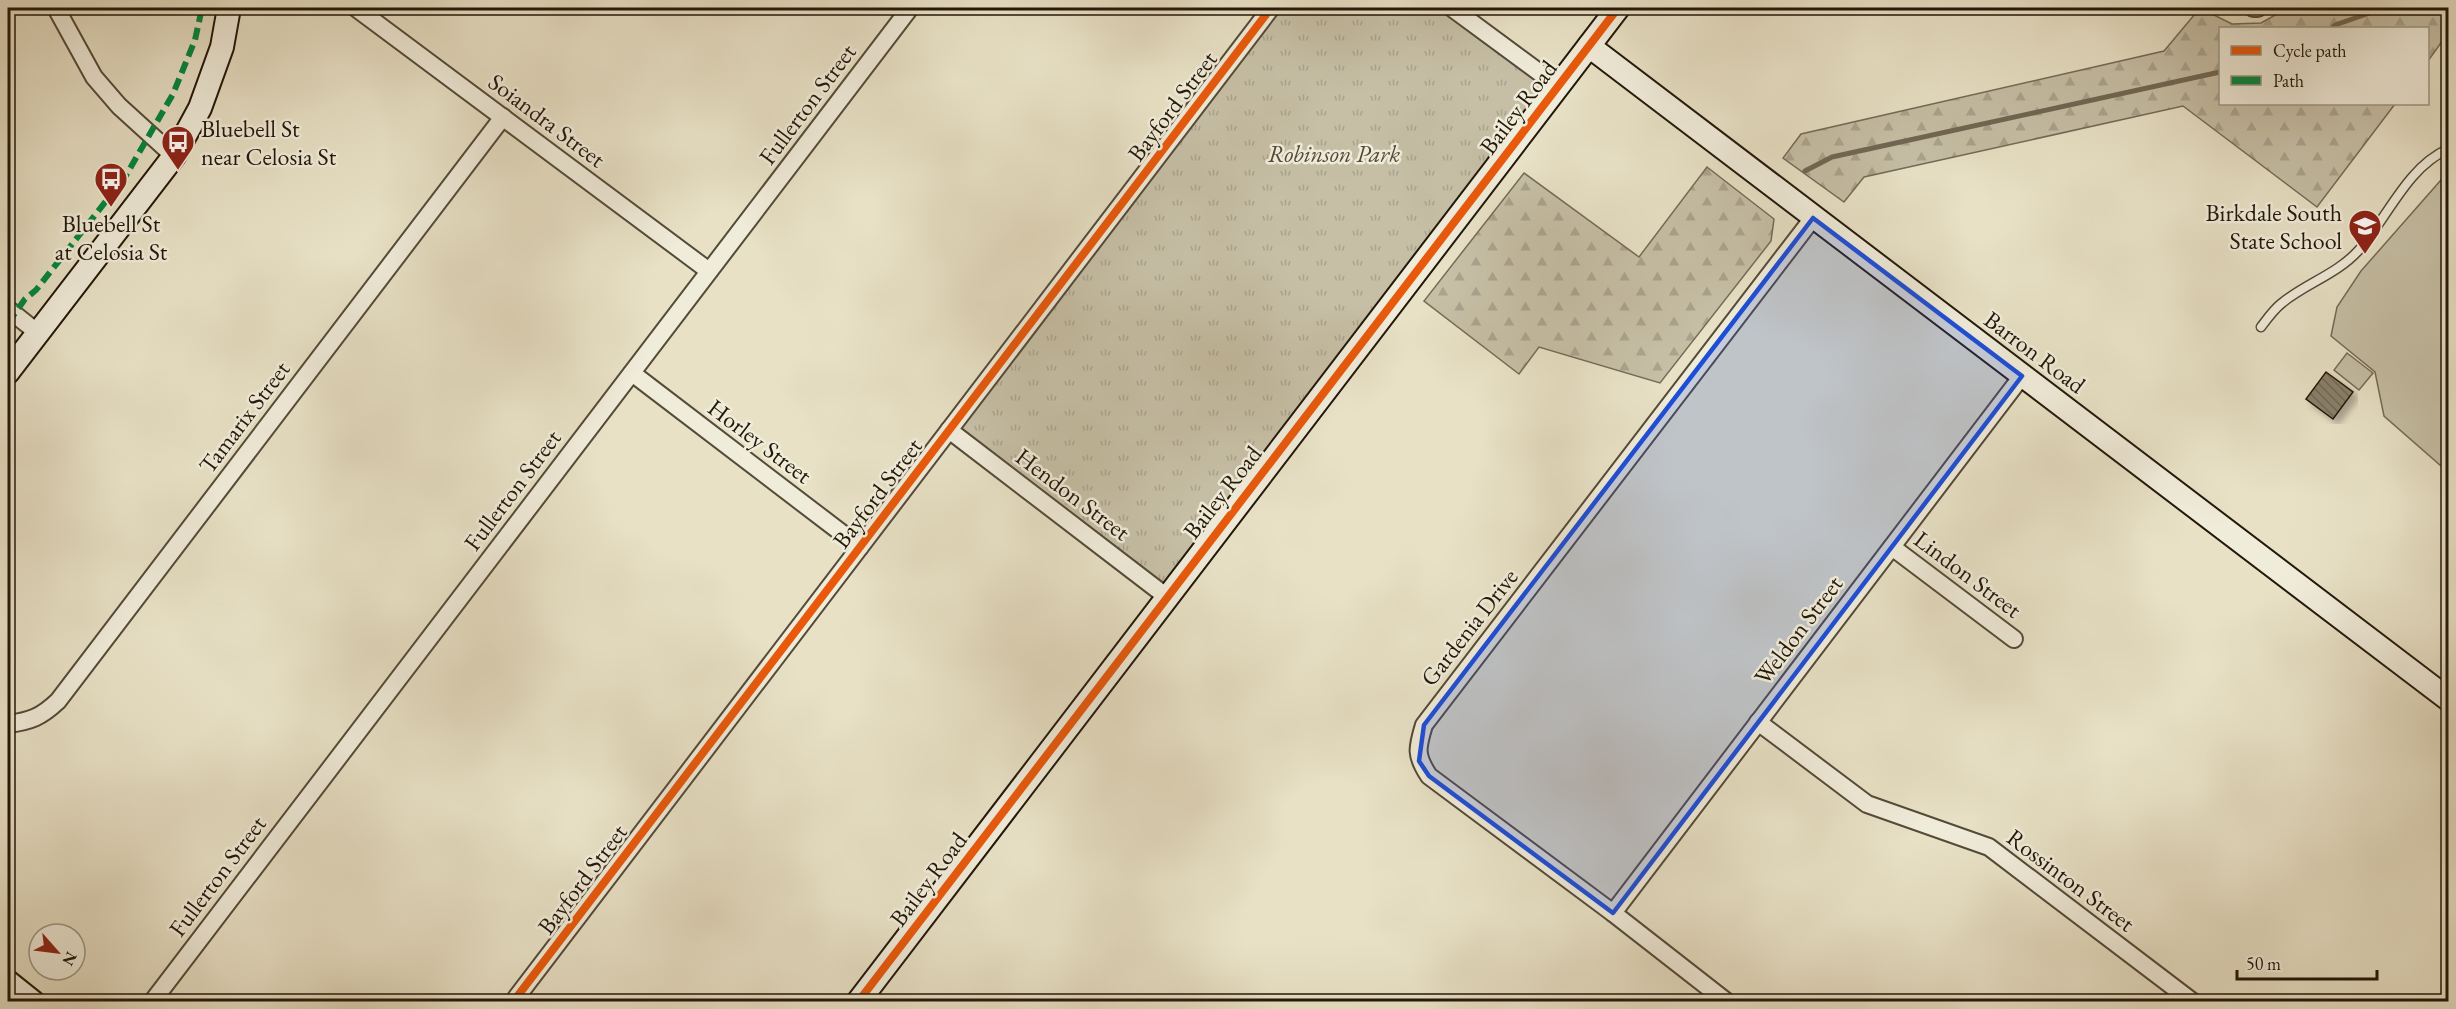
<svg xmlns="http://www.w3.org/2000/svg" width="2456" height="1009" viewBox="0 0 2456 1009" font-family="'EB Garamond',serif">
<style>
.grass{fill:url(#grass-tufts);stroke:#746b58;stroke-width:1.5}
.forest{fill:url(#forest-firs);stroke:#746b58;stroke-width:1.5}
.pitch{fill:#c6bfa6;stroke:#746b58;stroke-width:1.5}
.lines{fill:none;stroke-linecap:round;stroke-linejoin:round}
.stream{stroke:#716754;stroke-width:5}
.building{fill:url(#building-back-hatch);stroke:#221709;stroke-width:1.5;filter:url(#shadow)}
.lane-casing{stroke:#544a38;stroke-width:11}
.street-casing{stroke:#544a38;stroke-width:20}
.secondary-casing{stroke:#221709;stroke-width:26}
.lane{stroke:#f0ecda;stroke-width:8}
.street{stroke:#f0ecda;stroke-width:16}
.secondary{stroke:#f0ecda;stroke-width:22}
.quiet{stroke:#00873e;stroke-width:6;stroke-dasharray:12 6;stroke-linecap:butt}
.cycleway-casing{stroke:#f0ecda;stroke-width:11}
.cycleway{stroke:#e8590c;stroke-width:8}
.marked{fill:#1d4ed8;fill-opacity:0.2;stroke:#1d4ed8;stroke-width:4.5;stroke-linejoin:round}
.labels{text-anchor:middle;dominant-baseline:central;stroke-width:5;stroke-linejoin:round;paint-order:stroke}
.street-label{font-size:24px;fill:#221709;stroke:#f0ecda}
.poi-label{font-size:24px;fill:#221709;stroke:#f0ecda;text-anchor:start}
.park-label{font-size:24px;font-style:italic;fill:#534938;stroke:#f0ecda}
</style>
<defs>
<pattern id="grass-tufts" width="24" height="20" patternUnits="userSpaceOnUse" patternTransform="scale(1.5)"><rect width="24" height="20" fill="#c6bfa6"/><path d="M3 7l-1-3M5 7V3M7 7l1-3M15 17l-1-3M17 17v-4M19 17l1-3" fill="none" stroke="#aaa38e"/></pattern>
<pattern id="forest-firs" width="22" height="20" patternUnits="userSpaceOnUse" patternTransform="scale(1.5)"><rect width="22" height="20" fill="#c6bfa6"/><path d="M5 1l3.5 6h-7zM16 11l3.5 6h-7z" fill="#aaa38e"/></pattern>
<pattern id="building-back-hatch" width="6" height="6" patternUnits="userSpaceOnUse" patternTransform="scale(1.5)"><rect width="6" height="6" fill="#89806b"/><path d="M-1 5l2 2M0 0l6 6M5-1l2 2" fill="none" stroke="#706856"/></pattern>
<filter id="shadow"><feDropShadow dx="5.5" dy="5.5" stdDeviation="3" flood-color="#0004"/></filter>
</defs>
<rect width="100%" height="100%" fill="#e8e1c6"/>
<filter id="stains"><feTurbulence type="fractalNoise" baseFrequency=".00333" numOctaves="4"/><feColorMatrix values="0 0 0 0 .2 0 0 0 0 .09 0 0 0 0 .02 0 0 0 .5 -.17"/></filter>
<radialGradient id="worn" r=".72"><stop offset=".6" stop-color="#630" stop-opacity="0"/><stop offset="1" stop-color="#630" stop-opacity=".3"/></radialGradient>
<!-- grass -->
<polygon class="grass" points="1271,8 1452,8 1559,87 1167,597 949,430"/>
<!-- forest -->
<g class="forest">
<polygon points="2200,8 2232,24 2261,23 2288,8 2448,8 2448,33 2428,61 2428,28 2220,28 2220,104 2395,104 2317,207 2183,106 1864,177 1844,202 1783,158 1801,134 2164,51"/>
<polygon points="1707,167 1774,219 1771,241 1660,383 1539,347 1519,374 1424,301 1524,173 1639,257"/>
</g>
<!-- pitch -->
<g class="pitch">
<polygon points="2448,178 2448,472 2384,416 2375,372 2331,336 2337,307 2361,271 2441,180"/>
<polygon points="2347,353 2373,373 2359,390 2334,370"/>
</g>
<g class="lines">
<!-- stream -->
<g class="stream">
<polyline points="2332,28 2335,25 2384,8"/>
<polyline points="1805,171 1832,157 2220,72"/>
</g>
</g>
<!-- building -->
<polygon class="building" points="2326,372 2353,392 2333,419 2306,399"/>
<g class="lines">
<!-- lane casing -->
<g class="lane-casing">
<path id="lane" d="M 2261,327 C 2267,319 2274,309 2282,303 C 2305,284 2337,274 2358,251 C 2387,219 2406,168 2448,149"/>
</g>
<!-- street casing -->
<g class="street-casing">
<g id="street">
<polyline points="56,8 94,77 119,106 174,156"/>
<polyline points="356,8 709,271"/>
<polyline points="1452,8 1559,87"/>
<polyline points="2253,8 2258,8"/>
<polyline points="8,309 38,333"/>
<polyline points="632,373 860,547"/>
<polyline points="949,430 1167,597"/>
<polyline points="1892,547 2014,639"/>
<polyline points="1758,722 1867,804 1989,847 2193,1002"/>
<path d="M 8,724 C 31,721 41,717 58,701 L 503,117"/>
<polyline points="1613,913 2022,376"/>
<polyline points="152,1002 910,8"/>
<polyline points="513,1002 1271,8"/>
<path d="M 1727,1002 L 1613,913 L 1429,776 C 1415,755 1417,748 1424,725 L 1813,218"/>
</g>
</g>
<!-- secondary casing -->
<g class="secondary-casing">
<g id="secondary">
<polyline points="1589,46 2448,699"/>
<polyline points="8,372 174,156 200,108 222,47 229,8"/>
<polyline points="8,982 33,1002"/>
<polyline points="858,1002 1618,8"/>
</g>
</g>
<!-- lane -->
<use href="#lane" class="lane"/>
<!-- street -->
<use href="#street" class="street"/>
<!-- secondary -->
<use href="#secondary" class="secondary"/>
<!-- quiet -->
<polyline class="quiet" points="8,323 25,299 36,290 125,177 173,94 195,40 202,8"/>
<!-- cycleway casing -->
<g class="cycleway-casing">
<g id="cycleway">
<polyline points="513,1002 1271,8"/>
<polyline points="858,1002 1618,8"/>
</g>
</g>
<!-- cycleway -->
<use href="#cycleway" class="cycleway"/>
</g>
<!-- marked area -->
<path class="marked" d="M 1813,218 L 2022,376 L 1613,913 L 1429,776 L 1419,761 L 1424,725 Z"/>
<!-- icons -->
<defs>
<g id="bus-pin" transform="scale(1.725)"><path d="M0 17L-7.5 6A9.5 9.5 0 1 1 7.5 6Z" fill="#8f2418" stroke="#f0ecda"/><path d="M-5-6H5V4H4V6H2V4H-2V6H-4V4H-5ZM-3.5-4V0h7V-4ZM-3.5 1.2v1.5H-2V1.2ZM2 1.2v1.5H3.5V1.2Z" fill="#fff"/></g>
<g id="school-pin" transform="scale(1.725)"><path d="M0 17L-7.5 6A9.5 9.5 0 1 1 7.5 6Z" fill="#8f2418" stroke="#f0ecda"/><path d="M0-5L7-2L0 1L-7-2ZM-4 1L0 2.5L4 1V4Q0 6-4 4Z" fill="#fff"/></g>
</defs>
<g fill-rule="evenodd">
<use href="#bus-pin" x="178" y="142"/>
<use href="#bus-pin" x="111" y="179"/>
<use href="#school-pin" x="2365" y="226"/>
</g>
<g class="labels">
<!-- street labels -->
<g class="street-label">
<text transform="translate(807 104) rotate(-53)">Fullerton Street</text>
<text transform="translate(1172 106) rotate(-53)">Bayford Street</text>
<text transform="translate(1518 107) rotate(-53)">Bailey Road</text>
<text transform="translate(547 120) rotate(37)">Soiandra Street</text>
<text transform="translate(2035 352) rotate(37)">Barron Road</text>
<text transform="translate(244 417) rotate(-53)">Tamarix Street</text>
<text transform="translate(760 441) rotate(37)">Horley Street</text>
<text transform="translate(512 490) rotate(-53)">Fullerton Street</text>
<text transform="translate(1222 492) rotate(-52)">Bailey Road</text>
<text transform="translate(877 493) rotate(-53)">Bayford Street</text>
<text transform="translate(1073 494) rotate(37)">Hendon Street</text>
<text transform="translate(1968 574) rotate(37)">Lindon Street</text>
<text transform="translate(1469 627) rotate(-52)">Gardenia Drive</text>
<text transform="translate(1798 630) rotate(-53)">Weldon Street</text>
<text transform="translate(217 876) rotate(-53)">Fullerton Street</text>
<text transform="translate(582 879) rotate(-53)">Bayford Street</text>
<text transform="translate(928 879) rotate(-53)">Bailey Road</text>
<text transform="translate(2071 880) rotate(37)">Rossinton Street</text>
</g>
<!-- poi labels -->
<g class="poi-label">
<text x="201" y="128">Bluebell St<tspan x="201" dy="28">near Celosia St</tspan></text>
<text x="2342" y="212" text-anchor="end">Birkdale South<tspan x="2342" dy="28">State School</tspan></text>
<text x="111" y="223" text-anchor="middle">Bluebell St<tspan x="111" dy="28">at Celosia St</tspan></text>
</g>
<!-- park labels -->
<g class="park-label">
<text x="1334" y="153">Robinson Park</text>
</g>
</g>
<!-- margin -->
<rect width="2456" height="1009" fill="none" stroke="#e8e1c6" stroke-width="30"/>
<rect x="9" y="9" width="2438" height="991" fill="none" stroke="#221709" stroke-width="3"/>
<rect x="15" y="15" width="2426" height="979" fill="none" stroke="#221709" stroke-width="1.5"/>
<!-- legend -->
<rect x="2219" y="27" width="210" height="78" fill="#f0ecda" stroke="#9e9786" stroke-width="1.5"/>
<rect x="2231" y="46" width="30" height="9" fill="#e8590c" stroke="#9e9786" stroke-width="1.5"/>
<text x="2273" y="57" font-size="18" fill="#221709">Cycle path</text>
<rect x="2231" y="76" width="30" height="9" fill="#00873e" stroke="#9e9786" stroke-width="1.5"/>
<text x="2273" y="87" font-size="18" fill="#221709">Path</text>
<!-- north arrow -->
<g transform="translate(57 952) rotate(118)"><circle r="28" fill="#f0ecda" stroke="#9e9786" stroke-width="1.5"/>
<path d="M0-4.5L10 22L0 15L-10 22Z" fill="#8f2418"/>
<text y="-9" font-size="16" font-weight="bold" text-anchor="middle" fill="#221709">N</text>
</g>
<!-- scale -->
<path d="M2237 970v9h140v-9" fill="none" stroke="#221709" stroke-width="3"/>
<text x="2246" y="970" font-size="18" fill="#221709" stroke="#f0ecda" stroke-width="4.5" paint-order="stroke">50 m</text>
<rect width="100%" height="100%" filter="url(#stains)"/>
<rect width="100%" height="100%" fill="url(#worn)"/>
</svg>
